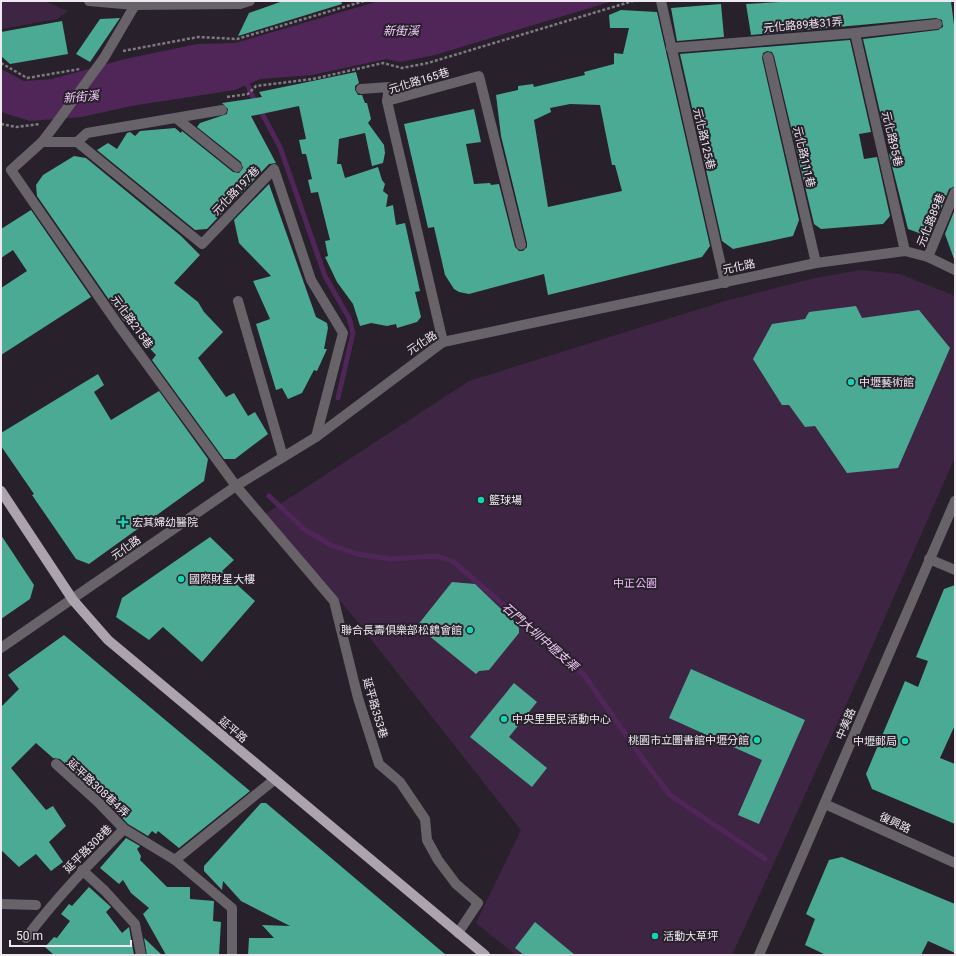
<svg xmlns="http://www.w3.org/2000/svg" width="956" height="956" viewBox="0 0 956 956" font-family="Roboto,'Noto Sans TC',sans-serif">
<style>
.green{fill:#3f2544}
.water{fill:#502659}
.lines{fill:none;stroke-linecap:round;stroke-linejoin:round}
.stream{stroke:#502659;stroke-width:5}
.building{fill:#4aaa94;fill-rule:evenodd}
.path{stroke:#807982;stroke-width:2.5;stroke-dasharray:3 2;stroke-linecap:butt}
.minor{stroke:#686369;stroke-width:10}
.major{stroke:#aca3ae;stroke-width:10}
.poi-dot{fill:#14d5b3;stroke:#28202a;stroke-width:1.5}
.labels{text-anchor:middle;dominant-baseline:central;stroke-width:4;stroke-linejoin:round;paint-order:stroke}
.street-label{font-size:11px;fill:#eee8ef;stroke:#28202a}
.poi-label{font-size:11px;fill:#eee8ef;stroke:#28202a;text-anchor:start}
.park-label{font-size:11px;fill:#f3befe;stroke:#28202a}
.water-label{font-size:12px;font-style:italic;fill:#f2cafa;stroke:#28202a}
</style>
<rect width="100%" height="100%" fill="#28202a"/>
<!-- green -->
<g class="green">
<polygon points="1,1 44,1 68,11 57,19 1,29"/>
<polygon points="860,270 900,274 955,296 955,457 865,663 732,955 516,955 476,923 521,830 348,610 259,518 469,381 725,301 815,278"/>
</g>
<!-- water -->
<polygon class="water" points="379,1 613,1 435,55 400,62 386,59 312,75 260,79 235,90 131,106 82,117 30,121 1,112 1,69 24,81 52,79 125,59 197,44 235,43"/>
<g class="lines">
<!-- stream -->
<g class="stream">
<polyline points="245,79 253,97 280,147 325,276 349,318 353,333 338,398"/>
<polyline points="269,496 305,530 331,545 357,554 391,559 437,556 454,562 584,675 645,762 670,795 765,859"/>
</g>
</g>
<!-- building -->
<g class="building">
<polygon points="283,1 341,1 342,4 238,36 249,13"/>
<polygon points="798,1 951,1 955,33 955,186 949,189 938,216 936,213 927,236 908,229 889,154 891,154 886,129 884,129 863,39 938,30 943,27 942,20 936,18 751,35 746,4"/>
<polygon points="721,4 724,37 677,41 671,8"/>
<path d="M 621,10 L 657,12 L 710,246 L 702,257 L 548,295 L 544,274 L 469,294 L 459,292 L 454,289 L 445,275 L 434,227 L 428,228 L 404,124 L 474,109 L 481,142 L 466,144 L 474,184 L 490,183 L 491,185 L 499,184 L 515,247 L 519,251 L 523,251 L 527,247 L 527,243 L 501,136 L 496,95 L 518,90 L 518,86 L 533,84 L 534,87 L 585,75 L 584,72 L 614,64 L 614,53 L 623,54 L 629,28 L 610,28 L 609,15 ZM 570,104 L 600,105 L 612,165 L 615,165 L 622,191 L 548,207 L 534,120 L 551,112 L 550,108 Z"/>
<polygon points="120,18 90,62 76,54 100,19"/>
<polygon points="62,21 68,54 10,64 1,56 1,32"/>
<polygon points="850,40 871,132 859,134 864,159 877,157 890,216 883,224 821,229 814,224 774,56 772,52 767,51 763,53 762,58 799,220 793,236 733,249 722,241 680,54"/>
<polygon points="356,72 359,83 355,86 355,90 358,95 362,95 365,103 367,103 371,119 368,123 384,145 385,153 383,163 372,166 365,133 339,139 337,164 341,164 345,178 378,167 382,180 385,184 383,191 388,195 386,207 393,205 396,225 405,223 420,291 415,292 421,317 417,322 397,328 396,324 387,326 371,323 360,326 353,304 337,282 325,257 328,256 325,241 330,240 318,192 311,193 308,180 312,179 306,154 302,154 299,140 306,139 299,106 251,116 276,163 269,164 207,229 195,230 97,150 108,143 117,149 127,133 130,132 135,136 140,131 175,128 181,133 182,131 233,172 239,173 243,168 241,162 197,127 200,123 227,114 228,109 222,103 262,97 259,92"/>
<polygon points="74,156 86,158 181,236 200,255 174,283 198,302 204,312 223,332 198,358 226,397 234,393 248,416 255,412 268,434 235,459 224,459 152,360 156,355 123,320 37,196 36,185 43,175"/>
<polygon points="269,184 316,317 327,323 328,328 324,349 327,349 317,371 314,370 302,393 288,399 282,388 276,390 256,324 270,319 253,281 271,276 239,243 234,220"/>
<polygon points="955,209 955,258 954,259 945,234"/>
<polygon points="31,210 91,297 1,355 1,288 27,271 13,250 1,258 1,229"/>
<polygon points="856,306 862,318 919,310 950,348 898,468 847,473 815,426 805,427 789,405 782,405 753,359 772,324 805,319 809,312"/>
<polygon points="98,374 104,385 94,392 111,420 159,391 208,459 204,481 89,564 76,559 32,495 34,494 1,446 1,433"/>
<polygon points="1,535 34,585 30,599 1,619"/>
<polygon points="210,537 234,560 222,571 255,601 202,662 163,627 149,640 116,617 122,598"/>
<polygon points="452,582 475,584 519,626 519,633 489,670 479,671 476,674 417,626"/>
<polygon points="955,585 955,725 940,758 955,764 955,824 872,789 866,774 905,681 918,687 928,661 916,657 944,589"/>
<polygon points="64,635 250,791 179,848 158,831 156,834 152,831 148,836 128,824 103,797 60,759 53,758 36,743 11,768 46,810 53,806 66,826 49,842 63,862 51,871 36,854 19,867 1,850 1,707 19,689 8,675"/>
<polygon points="691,669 805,720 759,824 738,815 762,760 669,718"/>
<polygon points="514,683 537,702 509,737 547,768 532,787 470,737"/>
<polygon points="261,803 266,803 446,955 248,955 249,938 274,938 262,925 290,926 241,901 223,881 222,890 204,871 204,866"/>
<polygon points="126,838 140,846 137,849 141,856 140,860 167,887 190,887 190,899 214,901 213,921 221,922 219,955 166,955 143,914 149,908 131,893 123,880 119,884 100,868"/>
<polygon points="842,857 955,904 955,953 928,941 921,955 826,955 805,945 815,919 806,914 829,860"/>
<polygon points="89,887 111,907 106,912 122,933 129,927 134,955 54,955 45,947 54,937 57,938 70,921 61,914 69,904 72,906"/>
<polygon points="535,922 575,955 524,955 515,948"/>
<polygon points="144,938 162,955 147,955"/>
</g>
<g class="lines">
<!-- path -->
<g class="path">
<polyline points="123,51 198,37 237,39 364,1"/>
<polyline points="1,63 27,78 80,69"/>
<polyline points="227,97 248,94 256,86 313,79 383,63 402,68 428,63 633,1"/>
<polyline points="1,124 16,127 40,124"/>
</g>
<!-- minor -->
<g class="minor">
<polyline points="89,1 135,5 240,4 250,1"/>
<polyline points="661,1 725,283"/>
<polyline points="135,5 104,58 55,125 42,142 11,170 117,323 236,486 334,601 358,698 379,764 400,782 425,819 427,840 438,860 456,884 478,903 458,933"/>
<polyline points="855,33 905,251"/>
<polyline points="671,48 855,33 937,24"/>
<polyline points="768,57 816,263"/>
<polyline points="361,89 389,87 387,101"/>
<polyline points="176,118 237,167"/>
<polyline points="42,142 77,142 202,244 274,169 311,280 343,333 316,437"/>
<polyline points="77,142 87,133 222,110"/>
<polyline points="928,257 955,192"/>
<polyline points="238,301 283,457"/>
<polyline points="443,342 387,101 479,76 521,245"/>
<polyline points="929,559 955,570"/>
<polyline points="1,648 236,486 316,437 443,342 816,263 905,251 928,257 955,270"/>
<polyline points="56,764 98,802 124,829 175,860 274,780"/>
<polyline points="825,804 955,863"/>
<polyline points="175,860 232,908 232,955"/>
<polyline points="82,870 105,891 135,924 141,955"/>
<polyline points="1,904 36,905"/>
<path d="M 26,938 C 56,898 89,864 124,829"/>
<polyline points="759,955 955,501"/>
</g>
<!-- major -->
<polyline class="major" points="1,491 73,600 108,640 485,955"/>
</g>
<!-- markers -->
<g class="poi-dot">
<circle cx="851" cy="382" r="4"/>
<circle cx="481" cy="500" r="4"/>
<path d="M121 516h4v4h4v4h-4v4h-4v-4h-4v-4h4z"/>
<circle cx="181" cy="579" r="4"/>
<circle cx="470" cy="630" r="4"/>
<circle cx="504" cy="719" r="4"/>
<circle cx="757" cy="740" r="4"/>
<circle cx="905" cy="741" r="4"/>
<circle cx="655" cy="936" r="4"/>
</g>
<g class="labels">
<!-- street labels -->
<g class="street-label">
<text transform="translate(803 25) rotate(-5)">元化路89巷31弄</text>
<text transform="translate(419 81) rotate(-17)">元化路165巷</text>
<text transform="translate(704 139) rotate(77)">元化路125巷</text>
<text transform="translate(892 139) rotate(77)">元化路95巷</text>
<text transform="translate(804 157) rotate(77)">元化路111巷</text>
<text transform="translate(236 191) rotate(-46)">元化路197巷</text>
<text transform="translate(931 220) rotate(-68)">元化路89巷</text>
<text transform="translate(739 267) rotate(-12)">元化路</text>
<text transform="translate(132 322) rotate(54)">元化路215巷</text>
<text transform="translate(422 343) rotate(-33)">元化路</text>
<text transform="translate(126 548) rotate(-35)">元化路</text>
<text transform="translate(375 708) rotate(74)">延平路353巷</text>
<text transform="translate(846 724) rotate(-67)">中美路</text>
<text transform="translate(233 730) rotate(40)">延平路</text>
<text transform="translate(98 788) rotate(43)">延平路308巷4弄</text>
<text transform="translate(895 823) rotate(25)">復興路</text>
<text transform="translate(88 849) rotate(-45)">延平路308巷</text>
</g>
<!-- poi labels -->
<g class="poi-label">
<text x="859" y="382">中壢藝術館</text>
<text x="489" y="500">籃球場</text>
<text x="132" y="522">宏其婦幼醫院</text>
<text x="189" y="579">國際財星大樓</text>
<text x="462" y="630" text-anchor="end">聯合長壽俱樂部松鶴會館</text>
<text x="512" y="719">中央里里民活動中心</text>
<text x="749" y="740" text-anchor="end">桃園市立圖書館中壢分館</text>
<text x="897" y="741" text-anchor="end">中壢郵局</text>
<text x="663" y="936">活動大草坪</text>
</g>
<!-- park labels -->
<g class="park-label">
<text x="635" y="583">中正公園</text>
</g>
<!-- water labels -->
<g class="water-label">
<text x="401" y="31">新街溪</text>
<text transform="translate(81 97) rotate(-5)">新街溪</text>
<text transform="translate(540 637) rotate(41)">石門大圳中壢支渠</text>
</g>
</g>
<!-- border -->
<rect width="956" height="956" fill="none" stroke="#eee8ef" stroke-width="4"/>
<!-- scale -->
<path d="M10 940v6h121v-6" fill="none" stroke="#eee8ef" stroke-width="2"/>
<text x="16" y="940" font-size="12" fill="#eee8ef" stroke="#28202a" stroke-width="3" paint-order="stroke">50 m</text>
</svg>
